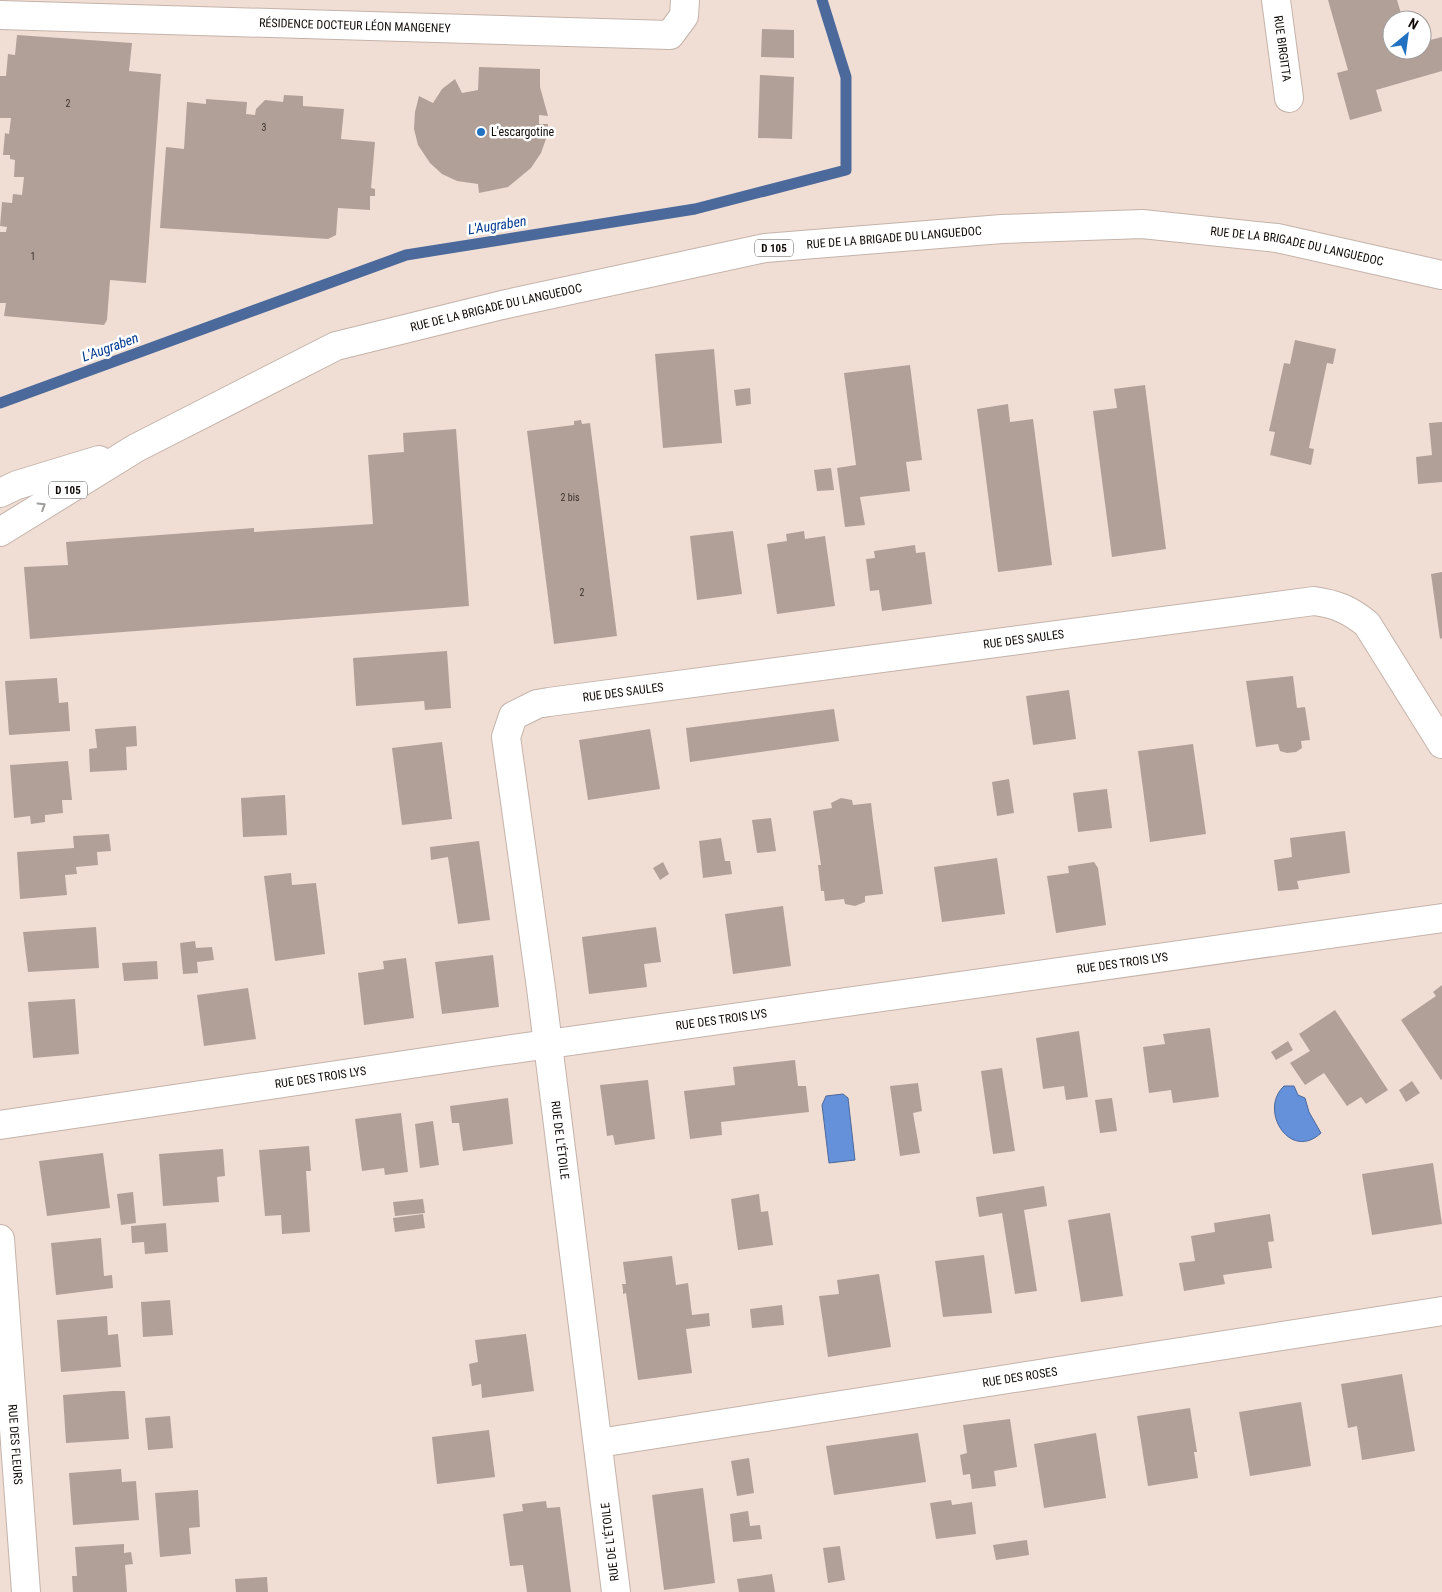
<svg xmlns="http://www.w3.org/2000/svg" width="1442" height="1592" viewBox="0 0 1442 1592" font-family="'Roboto Condensed',sans-serif">
<style>
.water{fill:#6591da;stroke:#4c699b}
.lines{fill:none;stroke-linecap:round;stroke-linejoin:round}
.stream{stroke:#4c699b;stroke-width:11}
.building{fill:#b1a098}
.minor-casing{stroke:#c4b3aa;stroke-width:30}
.major-casing{stroke:#c4b3aa;stroke-width:30}
.minor{stroke:#fff;stroke-width:28}
.major{stroke:#fff;stroke-width:28}
.oneway{stroke:#a09d9c}
.poi-dot{fill:#2272c1;stroke:#fff;stroke-width:2}
.labels{text-anchor:middle;dominant-baseline:central;stroke-width:5;stroke-linejoin:round;paint-order:stroke}
.number-label{font-size:10px;fill:#39302c}
.shield{fill:#fff;stroke:#585452;stroke-width:1}
.shield-label{font-size:11px;font-weight:bold;fill:#110b08}
.street-label{font-size:12px;fill:#110b08;stroke:#fff}
.poi-label{font-size:12px;fill:#110b08;stroke:#fff;text-anchor:start}
.water-label{font-size:14px;font-style:italic;fill:#033a8f;stroke:#fff}
</style>
<rect width="100%" height="100%" fill="#f0ded5"/>
<!-- water -->
<g class="water">
<path d="M 1284,1086 L 1294,1086 L 1298,1095 L 1305,1098 L 1309,1112 L 1321,1133 C 1290,1162 1258,1110 1284,1086 Z"/>
<polygon points="843,1094 848,1098 855,1160 829,1163 822,1105 826,1096"/>
</g>
<g class="lines">
<!-- stream -->
<polyline class="stream" points="0,403 406,255 695,209 846,170 846,77 822,0"/>
</g>
<!-- building -->
<g class="building">
<polygon points="1328,0 1397,0 1403,20 1392,20 1392,50 1422,50 1422,42 1442,37 1442,71 1376,90 1382,111 1350,120 1337,73 1348,70"/>
<polygon points="762,29 794,30 794,58 761,57"/>
<polygon points="17,35 132,43 129,71 161,74 146,283 110,280 107,320 104,325 4,316 6,303 0,303 0,232 6,232 7,227 0,226 2,202 12,203 13,194 22,195 24,177 14,177 15,160 10,159 10,155 3,155 5,133 9,134 11,118 0,118 0,76 6,76 8,54 15,55"/>
<polygon points="479,67 540,69 540,87 548,116 539,115 539,124 548,124 547,136 541,153 531,168 508,187 479,193 478,184 457,181 442,174 430,163 418,145 414,129 415,112 419,96 433,103 442,89 455,79 462,93 478,90"/>
<polygon points="760,75 794,77 792,139 758,138"/>
<polygon points="284,95 303,96 303,106 344,109 341,139 375,142 371,188 375,189 375,196 370,196 370,210 338,208 336,235 328,239 160,228 166,147 184,149 187,102 206,104 206,99 247,102 246,114 255,115 256,109 265,100 283,102"/>
<polygon points="1295,340 1336,349 1333,364 1327,363 1309,448 1314,449 1311,465 1270,455 1275,432 1269,431 1284,363 1290,364"/>
<polygon points="714,349 722,443 663,448 655,354"/>
<polygon points="910,365 922,460 906,462 910,491 860,497 865,525 845,527 837,468 856,465 844,373"/>
<polygon points="1145,385 1166,549 1112,557 1093,411 1117,408 1114,389"/>
<polygon points="750,388 751,404 736,406 734,390"/>
<polygon points="1008,404 1010,422 1033,419 1052,565 998,572 977,409"/>
<polygon points="581,420 582,424 590,423 617,636 554,644 527,431 574,425 574,421"/>
<polygon points="1442,422 1442,482 1418,484 1416,457 1432,455 1429,423"/>
<polygon points="456,429 469,606 30,639 24,567 68,565 66,542 254,528 254,532 373,524 368,455 404,452 403,433"/>
<polygon points="831,468 834,490 817,491 814,470"/>
<polygon points="733,531 742,594 697,600 690,536"/>
<polygon points="804,531 805,539 825,536 835,606 777,614 767,544 787,541 786,534"/>
<polygon points="915,545 916,553 925,552 932,604 882,611 879,590 870,591 866,559 875,558 874,551"/>
<polygon points="1442,572 1442,638 1440,639 1431,574"/>
<polygon points="447,651 451,708 425,710 424,701 356,706 353,658"/>
<polygon points="1293,676 1297,708 1305,707 1310,740 1301,741 1302,748 1296,752 1287,753 1280,751 1278,744 1256,747 1246,681"/>
<polygon points="57,678 59,703 68,702 70,731 9,735 5,681"/>
<polygon points="1069,690 1076,739 1033,745 1026,696"/>
<polygon points="834,709 839,741 690,762 686,728"/>
<polygon points="136,726 137,746 126,747 127,770 90,772 89,749 97,748 95,729"/>
<polygon points="650,729 660,789 588,800 579,740"/>
<polygon points="442,742 452,819 402,825 392,748"/>
<polygon points="1193,744 1206,834 1150,842 1138,751"/>
<polygon points="68,761 72,800 62,800 63,813 45,815 45,822 31,824 30,816 14,818 10,765"/>
<polygon points="1009,779 1014,813 997,816 992,782"/>
<polygon points="1107,789 1112,828 1078,832 1073,793"/>
<polygon points="285,795 287,835 243,837 241,798"/>
<polygon points="841,798 852,800 853,805 871,803 873,820 883,894 865,896 865,902 855,906 845,904 844,899 825,901 824,891 821,891 818,865 821,865 813,811 832,808 831,803"/>
<polygon points="771,818 776,851 757,853 752,820"/>
<polygon points="1345,831 1350,873 1297,881 1299,889 1278,891 1274,860 1292,857 1290,838"/>
<polygon points="109,834 111,851 97,852 98,865 76,867 77,874 65,875 67,895 20,899 17,852 74,848 73,836"/>
<polygon points="721,838 725,861 730,861 732,874 703,878 699,841"/>
<polygon points="479,841 490,920 458,924 448,857 431,860 430,847"/>
<polygon points="997,858 1005,914 942,922 934,867"/>
<polygon points="663,862 669,874 660,880 653,868"/>
<polygon points="1094,862 1098,868 1106,925 1056,933 1047,876 1069,873 1068,866"/>
<polygon points="291,873 292,885 316,883 325,954 275,961 264,876"/>
<polygon points="783,906 791,966 733,974 725,914"/>
<polygon points="96,927 99,968 28,972 23,932"/>
<polygon points="656,927 661,962 644,964 647,987 589,994 582,937"/>
<polygon points="195,941 196,948 212,947 214,960 197,962 198,973 183,974 180,943"/>
<polygon points="493,955 499,1007 442,1014 435,962"/>
<polygon points="406,958 414,1018 364,1025 358,973 384,969 383,961"/>
<polygon points="157,961 158,979 124,981 122,963"/>
<polygon points="1442,985 1442,1079 1441,1080 1401,1020 1436,996 1433,992"/>
<polygon points="248,988 256,1039 204,1046 197,995"/>
<polygon points="75,999 79,1054 33,1058 28,1002"/>
<polygon points="1335,1010 1388,1090 1366,1104 1361,1097 1347,1106 1324,1073 1305,1085 1290,1063 1310,1051 1299,1034"/>
<polygon points="1210,1028 1219,1097 1173,1103 1171,1090 1149,1093 1143,1047 1165,1044 1163,1034"/>
<polygon points="1079,1031 1088,1097 1066,1100 1064,1086 1043,1089 1036,1038"/>
<polygon points="1288,1041 1293,1050 1276,1060 1271,1052"/>
<polygon points="795,1060 798,1086 806,1086 809,1112 721,1122 722,1135 690,1139 684,1091 735,1085 733,1067"/>
<polygon points="1002,1068 1015,1151 993,1154 981,1071"/>
<polygon points="648,1080 655,1139 615,1145 613,1135 607,1136 600,1085"/>
<polygon points="1412,1081 1420,1093 1406,1102 1399,1090"/>
<polygon points="918,1083 922,1111 913,1113 920,1153 900,1156 890,1086"/>
<polygon points="508,1098 513,1144 463,1151 459,1123 452,1123 450,1106"/>
<polygon points="1112,1098 1117,1131 1100,1133 1095,1100"/>
<polygon points="401,1113 408,1172 385,1175 384,1168 362,1171 355,1119"/>
<polygon points="433,1121 439,1165 420,1168 415,1124"/>
<polygon points="309,1146 311,1171 306,1171 310,1232 282,1234 281,1215 265,1216 259,1150"/>
<polygon points="223,1149 225,1176 217,1177 219,1202 163,1206 159,1154"/>
<polygon points="103,1153 110,1208 47,1216 39,1161"/>
<polygon points="1433,1163 1442,1224 1372,1235 1362,1174"/>
<polygon points="1044,1186 1047,1206 1024,1210 1037,1291 1015,1294 1002,1213 979,1217 976,1197"/>
<polygon points="133,1192 136,1223 121,1225 117,1194"/>
<polygon points="759,1194 761,1212 768,1211 773,1245 738,1250 731,1199"/>
<polygon points="423,1199 425,1213 395,1216 393,1202"/>
<polygon points="1110,1213 1123,1296 1081,1302 1068,1220"/>
<polygon points="423,1214 425,1228 395,1232 393,1218"/>
<polygon points="1270,1214 1274,1241 1268,1242 1272,1268 1223,1275 1225,1284 1184,1291 1179,1263 1195,1261 1191,1236 1215,1232 1214,1223"/>
<polygon points="166,1223 168,1252 145,1254 144,1242 132,1243 131,1226"/>
<polygon points="101,1238 104,1276 112,1275 113,1288 56,1295 51,1243"/>
<polygon points="984,1255 992,1313 943,1317 935,1261"/>
<polygon points="672,1256 676,1285 688,1283 692,1315 709,1313 710,1326 686,1329 692,1373 638,1380 626,1293 623,1294 623,1290 622,1284 626,1284 623,1262"/>
<polygon points="879,1274 891,1347 828,1357 819,1296 839,1294 837,1280"/>
<polygon points="170,1300 173,1335 143,1337 141,1302"/>
<polygon points="782,1305 784,1325 752,1328 750,1309"/>
<polygon points="107,1316 108,1335 118,1334 121,1367 61,1372 57,1320"/>
<polygon points="526,1334 534,1391 482,1398 481,1384 472,1386 469,1364 478,1362 475,1340"/>
<polygon points="1402,1374 1415,1451 1362,1460 1357,1426 1348,1428 1341,1384"/>
<polygon points="113,1391 125,1391 129,1439 66,1443 63,1395"/>
<polygon points="1301,1402 1311,1466 1250,1476 1239,1412"/>
<polygon points="1190,1408 1197,1452 1194,1452 1198,1478 1148,1486 1137,1416"/>
<polygon points="170,1416 173,1448 148,1450 145,1418"/>
<polygon points="1010,1419 1017,1467 994,1471 996,1486 972,1489 970,1474 963,1475 960,1455 967,1453 963,1425"/>
<polygon points="489,1430 495,1477 437,1484 432,1437"/>
<polygon points="918,1433 926,1482 834,1495 826,1446"/>
<polygon points="1096,1433 1106,1498 1044,1508 1034,1444"/>
<polygon points="749,1458 754,1493 737,1496 731,1461"/>
<polygon points="121,1469 122,1482 136,1481 139,1520 73,1525 69,1473"/>
<polygon points="703,1488 715,1583 664,1590 652,1495"/>
<polygon points="198,1490 200,1527 189,1528 191,1554 160,1557 155,1493"/>
<polygon points="951,1500 952,1505 972,1502 976,1534 936,1539 930,1503"/>
<polygon points="546,1501 547,1508 560,1507 571,1592 527,1592 523,1565 510,1566 503,1514 523,1511 522,1504"/>
<polygon points="748,1511 750,1526 760,1525 762,1539 733,1542 730,1514"/>
<polygon points="1027,1540 1029,1555 996,1560 993,1545"/>
<polygon points="124,1544 124,1553 131,1552 133,1564 125,1565 127,1592 73,1592 72,1576 77,1576 75,1547"/>
<polygon points="840,1546 845,1580 828,1583 823,1548"/>
<polygon points="772,1574 775,1592 739,1592 737,1579"/>
<polygon points="267,1577 268,1592 236,1592 235,1579"/>
</g>
<g class="lines">
<!-- minor casing -->
<g class="minor-casing">
<g id="minor">
<path id="s1" d="M 1276,0 L 1289,98"/>
<path id="s2" d="M 0,15 L 670,35 L 684,16 L 685,0"/>
<path id="s3" d="M 0,1125 L 485,1053 L 1442,918"/>
<path id="s4" d="M 0,1239 L 26,1592"/>
<path id="s5" d="M 599,1443 L 1442,1311"/>
<path id="s6" d="M 616,1592 L 541,988 L 506,737 L 513,716 L 537,704 L 549,702 L 1314,601 C 1336,604 1350,610 1367,624 L 1442,744"/>
</g>
</g>
<!-- major casing -->
<g class="major-casing">
<g id="major">
<polyline points="0,493 17,485 99,460"/>
<path id="s7" d="M 0,532 L 136,448 L 336,346 L 502,305 L 765,248 L 1002,229 L 1142,224 L 1277,238 L 1442,275"/>
</g>
</g>
<!-- minor -->
<use href="#minor" class="minor"/>
<!-- major -->
<use href="#major" class="major"/>
</g>
<!-- one-way arrows -->
<defs><path id="oneway-chevron" d="M-2-3.5L2.5 0L-2 3.5" fill="none" stroke-width="1.6" stroke-linecap="round" stroke-linejoin="round" transform="scale(1.25)"/></defs>
<use class="oneway" href="#oneway-chevron" transform="translate(42 506) rotate(-32)"/>
<!-- markers -->
<circle class="poi-dot" cx="481" cy="132" r="5"/>
<g class="labels">
<!-- number labels -->
<g class="number-label">
<text x="68" y="103">2</text>
<text x="264" y="127">3</text>
<text x="33" y="256">1</text>
<text x="570" y="497">2 bis</text>
<text x="582" y="592">2</text>
</g>
<!-- shield labels -->
<g class="shield">
<rect x="755" y="239.5" width="38" height="17" rx="4"/>
<rect x="49" y="481.5" width="38" height="17" rx="4"/>
</g>
<g class="shield-label">
<text x="774" y="248">D 105</text>
<text x="68" y="490">D 105</text>
</g>
<!-- street labels -->
<g class="street-label">
<text stroke="none"><textPath href="#s2" startOffset="355">RÉSIDENCE DOCTEUR LÉON MANGENEY</textPath></text>
<text stroke="none"><textPath href="#s1" startOffset="49">RUE BIRGITTA</textPath></text>
<text stroke="none"><textPath href="#s7" startOffset="954">RUE DE LA BRIGADE DU LANGUEDOC</textPath></text>
<text stroke="none"><textPath href="#s7" startOffset="1359">RUE DE LA BRIGADE DU LANGUEDOC</textPath></text>
<text stroke="none"><textPath href="#s7" startOffset="549">RUE DE LA BRIGADE DU LANGUEDOC</textPath></text>
<text stroke="none"><textPath href="#s6" startOffset="1402">RUE DES SAULES</textPath></text>
<text stroke="none"><textPath href="#s6" startOffset="998">RUE DES SAULES</textPath></text>
<text stroke="none"><textPath href="#s3" startOffset="1134">RUE DES TROIS LYS</textPath></text>
<text stroke="none"><textPath href="#s3" startOffset="729">RUE DES TROIS LYS</textPath></text>
<text stroke="none"><textPath href="#s3" startOffset="324">RUE DES TROIS LYS</textPath></text>
<text transform="translate(560 1140) rotate(83)">RUE DE L'ÉTOILE</text>
<text stroke="none"><textPath href="#s5" startOffset="426">RUE DES ROSES</textPath></text>
<text stroke="none"><textPath href="#s4" startOffset="206">RUE DES FLEURS</textPath></text>
<text transform="translate(610 1542) rotate(-97)">RUE DE L'ÉTOILE</text>
</g>
<!-- poi labels -->
<g class="poi-label">
<text x="491" y="132">L'escargotine</text>
</g>
<!-- water labels -->
<g class="water-label">
<text transform="translate(497 225) rotate(-9)">L'Augraben</text>
<text transform="translate(110 347) rotate(-20)">L'Augraben</text>
</g>
</g>
<!-- north arrow -->
<g transform="translate(1407 35) rotate(29)"><circle r="24" fill="#ffffff" stroke="#a09d9c"/>
<path d="M0-4L9 19L0 12L-9 19Z" fill="#2272c1"/>
<text y="-8" font-size="14" font-weight="bold" text-anchor="middle" fill="#110b08">N</text>
</g>
</svg>
